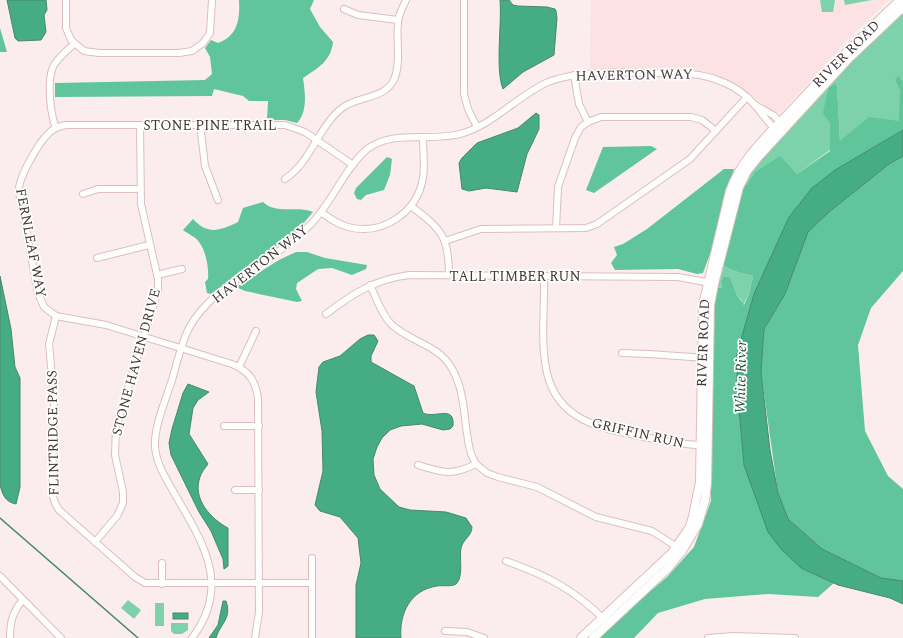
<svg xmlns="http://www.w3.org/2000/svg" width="903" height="638" viewBox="0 0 903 638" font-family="Spectral,serif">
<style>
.built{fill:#fce2e2}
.green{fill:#7dd2ac}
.forest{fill:#60c59b}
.water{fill:#46ac83;stroke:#46896c}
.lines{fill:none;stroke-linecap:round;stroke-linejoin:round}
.stream{stroke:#46896c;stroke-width:1.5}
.minor-casing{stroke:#debebd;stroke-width:8}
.major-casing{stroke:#debebd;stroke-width:10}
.minor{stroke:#fff;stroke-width:6}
.major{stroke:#fff;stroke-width:8}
.labels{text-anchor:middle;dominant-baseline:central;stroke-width:3.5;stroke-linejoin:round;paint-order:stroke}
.street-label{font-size:14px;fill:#453737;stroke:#fff}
.water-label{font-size:15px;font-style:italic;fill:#244f3d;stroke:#fff}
</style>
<rect width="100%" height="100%" fill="#fbeded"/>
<!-- built -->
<polygon class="built" points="591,0 889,0 856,31 784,109 778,113 774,112 735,84 706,72 687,70 590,70"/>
<!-- green -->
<g class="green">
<polygon points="820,0 835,0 833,12 822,12"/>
<polygon points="844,0 872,0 845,5"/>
<polygon points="903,7 903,82 895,80 900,92 900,121 840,141 837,87 834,84 828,88 824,113 830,124 830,150 797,174 754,173 747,184 739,187 771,143"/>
<polygon points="722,265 734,271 753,276 749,294 743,305 731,351 730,375 719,398 727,422 722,439 726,458 727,478 734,492 737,506 756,543 756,552 753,558 731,567 700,571 692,575 685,581 675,596 652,603 622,636 615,638 651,600 673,593 682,579 690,572 699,568 731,564 751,555 753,551 753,543 737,513 732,492 725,479 725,458 720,438 721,430 724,422 716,396 725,380 729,351 742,301 737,295 730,277 724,276 721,281 722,288 716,287"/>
<polygon points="128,600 141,610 134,619 121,608"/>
<rect x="155" y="603" width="9" height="23"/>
<polygon points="171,623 188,623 188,630 182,634 174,634 171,631"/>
</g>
<!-- forest -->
<g class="forest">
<path d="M 239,0 L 314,0 L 310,9 L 320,27 L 333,42 C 331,61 318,68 303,78 C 305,93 308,111 297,123 L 285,120 L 267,120 L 268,101 L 249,101 L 243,96 L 214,89 L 212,96 L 55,97 L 55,83 L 205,80 L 212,74 L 210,57 L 205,48 L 211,40 L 218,43 C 238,36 240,19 239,0 Z"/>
<polygon points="0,28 7,52 0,52"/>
<polygon points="898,76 903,82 903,130 835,170 812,188 789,217 774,250 737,354 737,386 744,465 801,568 834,583 818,597 768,594 705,599 658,613 634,638 600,638 628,610 667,577 694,547 711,501 708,445 709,330 716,287 722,288 721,281 724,276 730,277 737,295 744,305 749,294 753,276 734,271 722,265 739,187 747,184 754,173 780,156 797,174 830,151 830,124 823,113 828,88 835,83 837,87 840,141 869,117 899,121 900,92 895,80"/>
<polygon points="651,146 657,149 594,193 586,190 603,147"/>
<polygon points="903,156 903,271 871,308 858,345 865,431 888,476 903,489 903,581 881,578 822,549 788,519 778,493 761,372 764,329 785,294 808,232 829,212 889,164"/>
<polygon points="387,157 392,159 390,175 384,190 366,195 361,200 357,199 354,193 356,188"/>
<polygon points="724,169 734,169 710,254 703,273 697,274 678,269 615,270 611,263 617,255 614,247 623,244 647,229"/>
<path d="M 263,202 C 277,215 297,205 313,212 L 297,231 L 211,294 L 207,293 L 205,282 L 208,279 C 209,268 206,251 199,242 C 196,237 188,234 183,230 L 193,219 C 208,235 219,231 238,222 L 243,208 Z"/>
<polygon points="296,252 307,252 325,258 367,265 366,269 352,275 332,268 318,269 297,283 296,289 302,301 297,302 245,291 236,287 279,260"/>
</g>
<!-- water -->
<g class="water">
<polygon points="7,0 46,0 47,10 44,15 46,32 41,40 18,41 15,38"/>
<path d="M 500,0 L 509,0 L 513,5 L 518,6 L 547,7 L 555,9 L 556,11 L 557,18 L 554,55 L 523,72 L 503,89 C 495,69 502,25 500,0 Z"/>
<polygon points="536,113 539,115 539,129 527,154 517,192 486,188 469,191 462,189 459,163 462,158 477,143 518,128"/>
<polygon points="903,130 903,156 889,164 829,212 808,232 785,294 764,329 761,372 770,450 778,493 788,519 822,549 881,578 903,581 903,604 890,598 838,585 801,568 781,549 768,532 744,465 737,386 737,354 754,294 789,217 812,188 835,170"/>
<path d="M 0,276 L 11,329 L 15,367 L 20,378 L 20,487 L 16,504 C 5,502 2,494 0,484 Z"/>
<path d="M 368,335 L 374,335 L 378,341 L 371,356 L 371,362 L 414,386 L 423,413 C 435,419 455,404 453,426 L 450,429 L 443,430 L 422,424 L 401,426 L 390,430 L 382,438 L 377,447 L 373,459 L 374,475 L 380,489 L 399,507 L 410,510 L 446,512 L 466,518 L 472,527 C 472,536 463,539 461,548 C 459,557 464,577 456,584 C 451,587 443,585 437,586 C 410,590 399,614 401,638 L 356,638 L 356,585 L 361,563 L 358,538 L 340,517 L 320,511 L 315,505 L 323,471 L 322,431 L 316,392 L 319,367 L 323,362 L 340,356 L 360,339 Z"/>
<path d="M 188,384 L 209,392 L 198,400 L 193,408 L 189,434 L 208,464 C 205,468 201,473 200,477 C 192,499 211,519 228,528 L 228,566 L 224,569 L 223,559 L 211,531 L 199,512 L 171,455 L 169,443 L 172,429 L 183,393 Z"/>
<path d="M 223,601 L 226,601 C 232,619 221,622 216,638 L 209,638 L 218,625 Z"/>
<rect x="173" y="613" width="15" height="6"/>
</g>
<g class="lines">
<!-- stream -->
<polyline class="stream" points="0,518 138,638"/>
<!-- minor casing -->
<g class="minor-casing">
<g id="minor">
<polyline points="66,0 66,28 71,40 84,51 99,53 179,53 192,51 203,43 210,33 212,0"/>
<polyline points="464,0 464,94 468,109 477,127"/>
<polyline points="344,9 358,15 398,20"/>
<polyline points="574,75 579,104 588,122"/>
<polyline points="755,105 773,115 784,125"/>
<polyline points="200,124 205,166 218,200"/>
<path d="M 56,128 C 50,114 47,80 53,67 C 58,57 67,51 74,44"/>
<path d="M 285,179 C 311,162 318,127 342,108 C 358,95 387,100 395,77 C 401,61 396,40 398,23 C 398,15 403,7 406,0"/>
<polyline points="83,194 98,189 140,189"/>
<path d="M 411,206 C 441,229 449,236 449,275"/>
<path d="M 321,212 C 329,218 337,224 348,227 C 382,236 417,213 423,178 C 425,165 423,150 423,137"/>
<polyline points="556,228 558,187 575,138 581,127 588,122 601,117 691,117 702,120 716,131"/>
<polyline points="445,241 481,229 586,228 597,224 690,159 747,97"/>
<polyline points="97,258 149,245"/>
<polyline points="157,275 182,269"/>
<path d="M 544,276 C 545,306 540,343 547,373 C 558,420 599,428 640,436 C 662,441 682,445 703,445"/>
<path d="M 370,285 C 377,299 381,314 392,325 C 411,342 438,345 451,367 C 467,393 463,426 471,454 L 476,464 L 487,473 L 498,477 L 537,487 L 596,517 L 652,531 L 680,549"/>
<path d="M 326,314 C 352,294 376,279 409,275 L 678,277 L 711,283"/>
<polyline points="56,316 49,344 54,399 52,493 55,503 59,510 135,577 145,583 312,583"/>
<polyline points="622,353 649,354 706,358"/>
<polyline points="239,367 256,331"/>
<polyline points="224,426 259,426"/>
<path d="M 418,465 C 443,473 452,476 476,464"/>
<polyline points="235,490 259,490"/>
<polyline points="95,542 117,516 123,503 123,492 115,455 116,427 158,290 158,279 141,204 140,125"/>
<polyline points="312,558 312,638"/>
<path d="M 506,561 C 549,576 576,591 608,623"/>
<polyline points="162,563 162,584"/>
<polyline points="0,576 61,638"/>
<polyline points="445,631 467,632 484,638"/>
<path d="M 10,638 C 10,623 12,612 23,600"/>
<path d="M 192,638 C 233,584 201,540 173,491 C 164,475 154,460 155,441 C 156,421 166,399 172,380 C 177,363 181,344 189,328 C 214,282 275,262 310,225 C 332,203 343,171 366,150 C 392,129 429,142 460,134 C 493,125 516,97 546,83 C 582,67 650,74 691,74 C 714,76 738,86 754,104 C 762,113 767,122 776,130"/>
<path d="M 255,638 L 259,612 L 258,399 C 256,381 249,371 232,364 L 106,325 L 56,316 L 44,307 L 38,293 L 19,191 C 18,178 39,142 49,133 C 54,128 60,126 66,125 L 285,125 L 305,132 L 353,165"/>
<polyline points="708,638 733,636 795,638"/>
</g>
</g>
<!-- major casing -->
<g class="major-casing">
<g id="major">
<path d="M 581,638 L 671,554 L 690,527 L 693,516 L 700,482 L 703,305 L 730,191 C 742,158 767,136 791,111 C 826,73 862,36 900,0"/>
<polyline points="593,638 668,568 682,551 698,524 705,500 707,483 710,305 714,284 739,187 747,171 759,156 849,58 903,7"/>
</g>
</g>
<!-- minor -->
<use href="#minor" class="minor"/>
<!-- major -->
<use href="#major" class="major"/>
</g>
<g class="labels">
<!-- street labels -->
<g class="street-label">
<text transform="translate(846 54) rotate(-45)">RIVER ROAD</text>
<text transform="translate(634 75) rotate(-1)">HAVERTON WAY</text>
<text x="210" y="125">STONE PINE TRAIL</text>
<text transform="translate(31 243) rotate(79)">FERNLEAF WAY</text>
<text transform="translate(260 264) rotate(-38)">HAVERTON WAY</text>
<text x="515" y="276">TALL TIMBER RUN</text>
<text transform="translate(703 343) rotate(-88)">RIVER ROAD</text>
<text transform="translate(136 362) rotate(-75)">STONE HAVEN DRIVE</text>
<text transform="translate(53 433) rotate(-91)">FLINTRIDGE PASS</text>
<text transform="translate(638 433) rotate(13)">GRIFFIN RUN</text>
</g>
<!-- water labels -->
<g class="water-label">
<text transform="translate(741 377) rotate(-89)">White River</text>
</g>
</g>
</svg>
